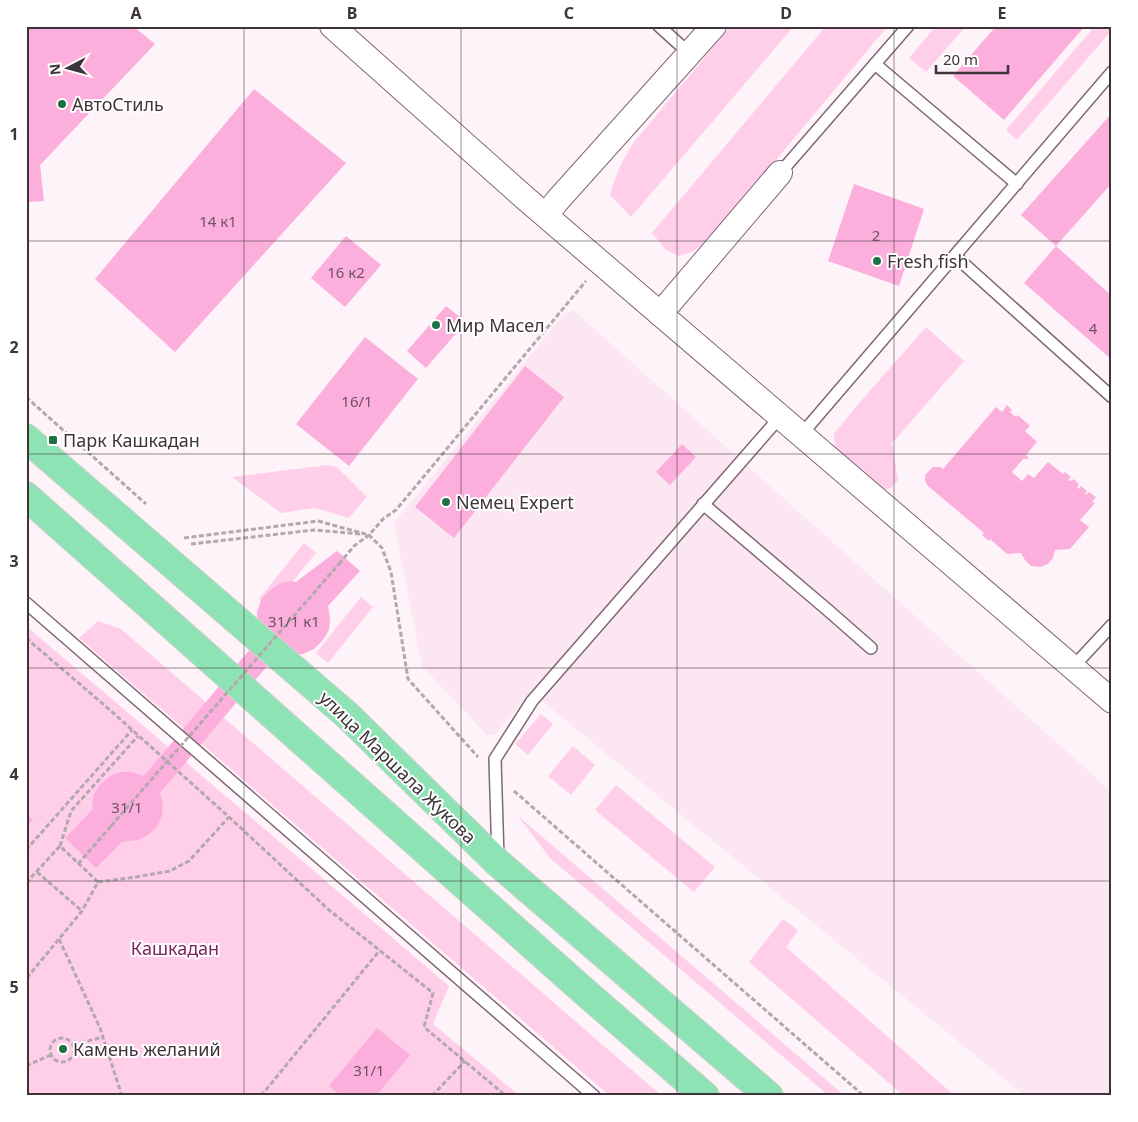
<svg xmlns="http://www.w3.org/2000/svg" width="1138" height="1122" viewBox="0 0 1138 1122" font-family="'Noto Sans',sans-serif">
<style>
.built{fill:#fbe6f1}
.green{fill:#ffcfea}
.building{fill:#fcafdc}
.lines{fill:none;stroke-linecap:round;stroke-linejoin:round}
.lane-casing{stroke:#806775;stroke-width:14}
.street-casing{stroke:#806775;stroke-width:26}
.primary-casing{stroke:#d5d2d3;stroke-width:30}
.path{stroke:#b3a8ae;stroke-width:3;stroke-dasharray:5 2.5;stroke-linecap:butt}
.lane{stroke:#fff;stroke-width:11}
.street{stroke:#fff;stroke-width:24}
.primary{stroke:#8ee3b4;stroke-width:28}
.path-bridge{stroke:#b3a8ae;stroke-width:3;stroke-dasharray:5 2.5;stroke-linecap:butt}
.grid{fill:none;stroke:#3e3339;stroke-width:1;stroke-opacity:0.55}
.poi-dot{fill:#1d7143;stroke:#fff;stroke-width:2}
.labels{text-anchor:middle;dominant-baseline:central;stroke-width:4;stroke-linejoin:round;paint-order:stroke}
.number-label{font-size:15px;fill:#6e5262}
.poi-label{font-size:18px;fill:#3e3339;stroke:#fff;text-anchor:start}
.street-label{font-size:18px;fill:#3e3339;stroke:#fff}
.park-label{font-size:18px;fill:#7a245d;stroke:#fff}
.neatline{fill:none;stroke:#3e3339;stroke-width:2}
.grid-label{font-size:16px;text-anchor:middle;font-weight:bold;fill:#3e3339}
</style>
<rect width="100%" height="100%" fill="#fef3f9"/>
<!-- built -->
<polygon class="built" points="573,310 1112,792 1112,1096 1025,1096 531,692 496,734 487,735 422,666 394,523 564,314"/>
<!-- green -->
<g class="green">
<path d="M 731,26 L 794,26 L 631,217 L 610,195 C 615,175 623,159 634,142 Z"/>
<polygon points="826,26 886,26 887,27 715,233 694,251 679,256 666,250 652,233"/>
<polygon points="936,26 966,26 926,72 909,58"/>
<polygon points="1095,26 1112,26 1112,30 1017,140 1006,130"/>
<polygon points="926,327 964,361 892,443 898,480 891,488 881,491 835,448 834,434 854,409"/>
<polygon points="328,465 337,467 367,497 349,518 315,508 281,513 232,477"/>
<polygon points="304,543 316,553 271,608 259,599"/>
<polygon points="361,597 373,607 328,663 316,653"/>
<polygon points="98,621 121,629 662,1096 610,1096 79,638"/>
<polygon points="26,626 449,986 433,1024 520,1096 26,1096"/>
<polygon points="541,714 553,724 528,755 515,744"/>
<polygon points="573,746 595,765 571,795 548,776"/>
<polygon points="616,785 715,867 694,892 595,810"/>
<polygon points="518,816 845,1096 829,1096 550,858"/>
<polygon points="783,919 798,930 786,947 955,1096 904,1096 749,962"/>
</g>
<!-- building -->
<g class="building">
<polygon points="26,26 133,26 155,44 40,165 44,201 26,202"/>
<polygon points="996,26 1085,26 1004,120 953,76"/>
<polygon points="254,89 346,163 175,352 95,279"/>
<polygon points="1112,113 1112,183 1056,246 1021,215"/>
<polygon points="854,184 924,209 899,286 828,261"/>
<polygon points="346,236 381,265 345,307 311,278"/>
<polygon points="1056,246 1112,296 1112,360 1024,283"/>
<polygon points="446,306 466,322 426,368 407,351"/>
<polygon points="365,337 418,379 349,466 296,424"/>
<polygon points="525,366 564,397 454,538 415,507"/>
<polygon points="1007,405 1012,410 1010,412 1016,417 1018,415 1030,426 1025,431 1037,442 1026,455 1029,458 1028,459 1023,459 1012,472 1022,481 1028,474 1034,478 1048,462 1063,474 1065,472 1071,477 1068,480 1071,481 1073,479 1079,484 1077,487 1079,489 1081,486 1087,491 1085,494 1086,495 1089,492 1096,497 1092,502 1095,503 1080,520 1089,527 1070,549 1055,550 1053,558 1048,564 1040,567 1031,566 1025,560 1021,553 1007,554 990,539 989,541 982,535 984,533 928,486 925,481 925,475 933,467 940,467 943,469 996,407 1002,412"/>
<polygon points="682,444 696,457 670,485 656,472"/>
<polygon points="337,551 360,571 328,606 330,618 329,630 323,640 314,649 303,654 291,655 279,652 160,793 163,804 162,816 157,827 148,835 138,840 122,842 96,868 65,838 93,809 92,805 94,794 100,784 110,776 121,772 132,772 144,776 261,636 257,624 257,612 261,600 269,591 280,583 291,581 296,582"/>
<polygon points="26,814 33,820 26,828"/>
<polygon points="377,1028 410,1055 376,1096 340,1096 329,1086"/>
</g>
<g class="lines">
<!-- lane casing -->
<g class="lane-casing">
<g id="lane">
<polyline points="659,26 690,54"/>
<polyline points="875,64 1017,184"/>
<polyline points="780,173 908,26"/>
<polyline points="955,256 1112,397"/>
<polyline points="801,435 1112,72"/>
<polyline points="703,504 830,612 871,648"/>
<polyline points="26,603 594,1096"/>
<polyline points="1072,668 1112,625"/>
<polyline points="498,859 495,759 532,701 780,417"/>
</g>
</g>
<!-- street casing -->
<g class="street-casing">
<g id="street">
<polyline points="332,26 525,198 1112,701"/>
<polyline points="546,215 557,201 714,26"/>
<polyline points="660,314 780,173"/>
</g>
</g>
<!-- primary casing -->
<g class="primary-casing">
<g id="primary">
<polyline points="26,438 347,715 498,863 769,1096"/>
<polyline points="26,496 586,993 705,1096"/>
</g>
</g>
<!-- path -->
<g class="path">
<polyline points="26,397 146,504"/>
<polyline points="184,538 318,521 369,535 382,548 391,572 408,679 478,757"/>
<polyline points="191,544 314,530 361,534"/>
<polyline points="339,564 354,546 369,535 384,518 396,510 586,281"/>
<polyline points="26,638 110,710 229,817 329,910 433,993 424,1027 506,1096"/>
<polyline points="514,791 864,1096"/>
<polyline points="60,846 71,811 138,736"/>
<polyline points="26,850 132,730"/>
<polyline points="78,864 111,826"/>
<polyline points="37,872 82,911"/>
<polyline points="98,882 136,877 170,871 189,861 229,817"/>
<polyline points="26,883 60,846 98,882 82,911 26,979"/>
<polyline points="59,939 100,1028 122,1096"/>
<circle cx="62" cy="1050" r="12"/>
<polyline points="73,1045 103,1037"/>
<polyline points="26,1066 51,1055"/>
<polyline points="261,1096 380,950"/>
<polyline points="432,1096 465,1061"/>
</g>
<!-- lane -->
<use href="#lane" class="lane"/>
<!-- street -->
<use href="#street" class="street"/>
<!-- primary -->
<use href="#primary" class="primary"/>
<!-- path-bridge -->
<polyline class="path-bridge" points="111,826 339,564"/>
</g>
<!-- grid -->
<path class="grid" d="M 244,26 L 244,1096M 461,26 L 461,1096M 677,26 L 677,1096M 894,26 L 894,1096M 26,241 L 1112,241M 26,454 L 1112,454M 26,668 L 1112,668M 26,881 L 1112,881"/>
<!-- markers -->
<g class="poi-dot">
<circle cx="62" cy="104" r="5"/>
<circle cx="877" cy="261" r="5"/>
<circle cx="436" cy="325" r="5"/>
<rect x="48" y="435" width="10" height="10" rx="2.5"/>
<circle cx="446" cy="502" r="5"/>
<circle cx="63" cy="1049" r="5"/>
</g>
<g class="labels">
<!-- number labels -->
<g class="number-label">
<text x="218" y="221">14 к1</text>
<text x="876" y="235">2</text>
<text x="346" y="272">16 к2</text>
<text x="1093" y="328">4</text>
<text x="357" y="401">16/1</text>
<text x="294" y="621">31/1 к1</text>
<text x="127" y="807">31/1</text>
<text x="369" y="1070">31/1</text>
</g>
<!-- poi labels -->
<g class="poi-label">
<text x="72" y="104">АвтоСтиль</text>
<text x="887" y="261">Fresh fish</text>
<text x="446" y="325">Мир Масел</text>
<text x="63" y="440">Парк Кашкадан</text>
<text x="456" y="502">Nемец Expert</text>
<text x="73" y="1049">Камень желаний</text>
</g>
<!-- street labels -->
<g class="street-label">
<text transform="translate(398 767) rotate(44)">улица Маршала Жукова</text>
</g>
<!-- park labels -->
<g class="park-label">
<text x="175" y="948">Кашкадан</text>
</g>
</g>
<!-- border -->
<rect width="1138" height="1122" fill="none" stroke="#ffffff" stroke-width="55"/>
<!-- north arrow -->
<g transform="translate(68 68) rotate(264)" stroke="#ffffff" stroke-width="4" paint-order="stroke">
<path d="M0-4L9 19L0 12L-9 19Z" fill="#3e3339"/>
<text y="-8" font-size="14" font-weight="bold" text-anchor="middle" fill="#3e3339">N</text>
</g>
<!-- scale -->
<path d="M936 65v8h72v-8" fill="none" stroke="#3e3339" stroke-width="2.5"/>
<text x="943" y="65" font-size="15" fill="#3e3339" stroke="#ffffff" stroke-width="4" paint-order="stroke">20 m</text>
<rect x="28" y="28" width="1082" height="1066" class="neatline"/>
<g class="grid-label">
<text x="136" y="19">A</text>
<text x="352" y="19">B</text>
<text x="569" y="19">C</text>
<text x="786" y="19">D</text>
<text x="1002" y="19">E</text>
<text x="14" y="140">1</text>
<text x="14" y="353">2</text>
<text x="14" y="567">3</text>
<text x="14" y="780">4</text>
<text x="14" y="993">5</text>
</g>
</svg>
